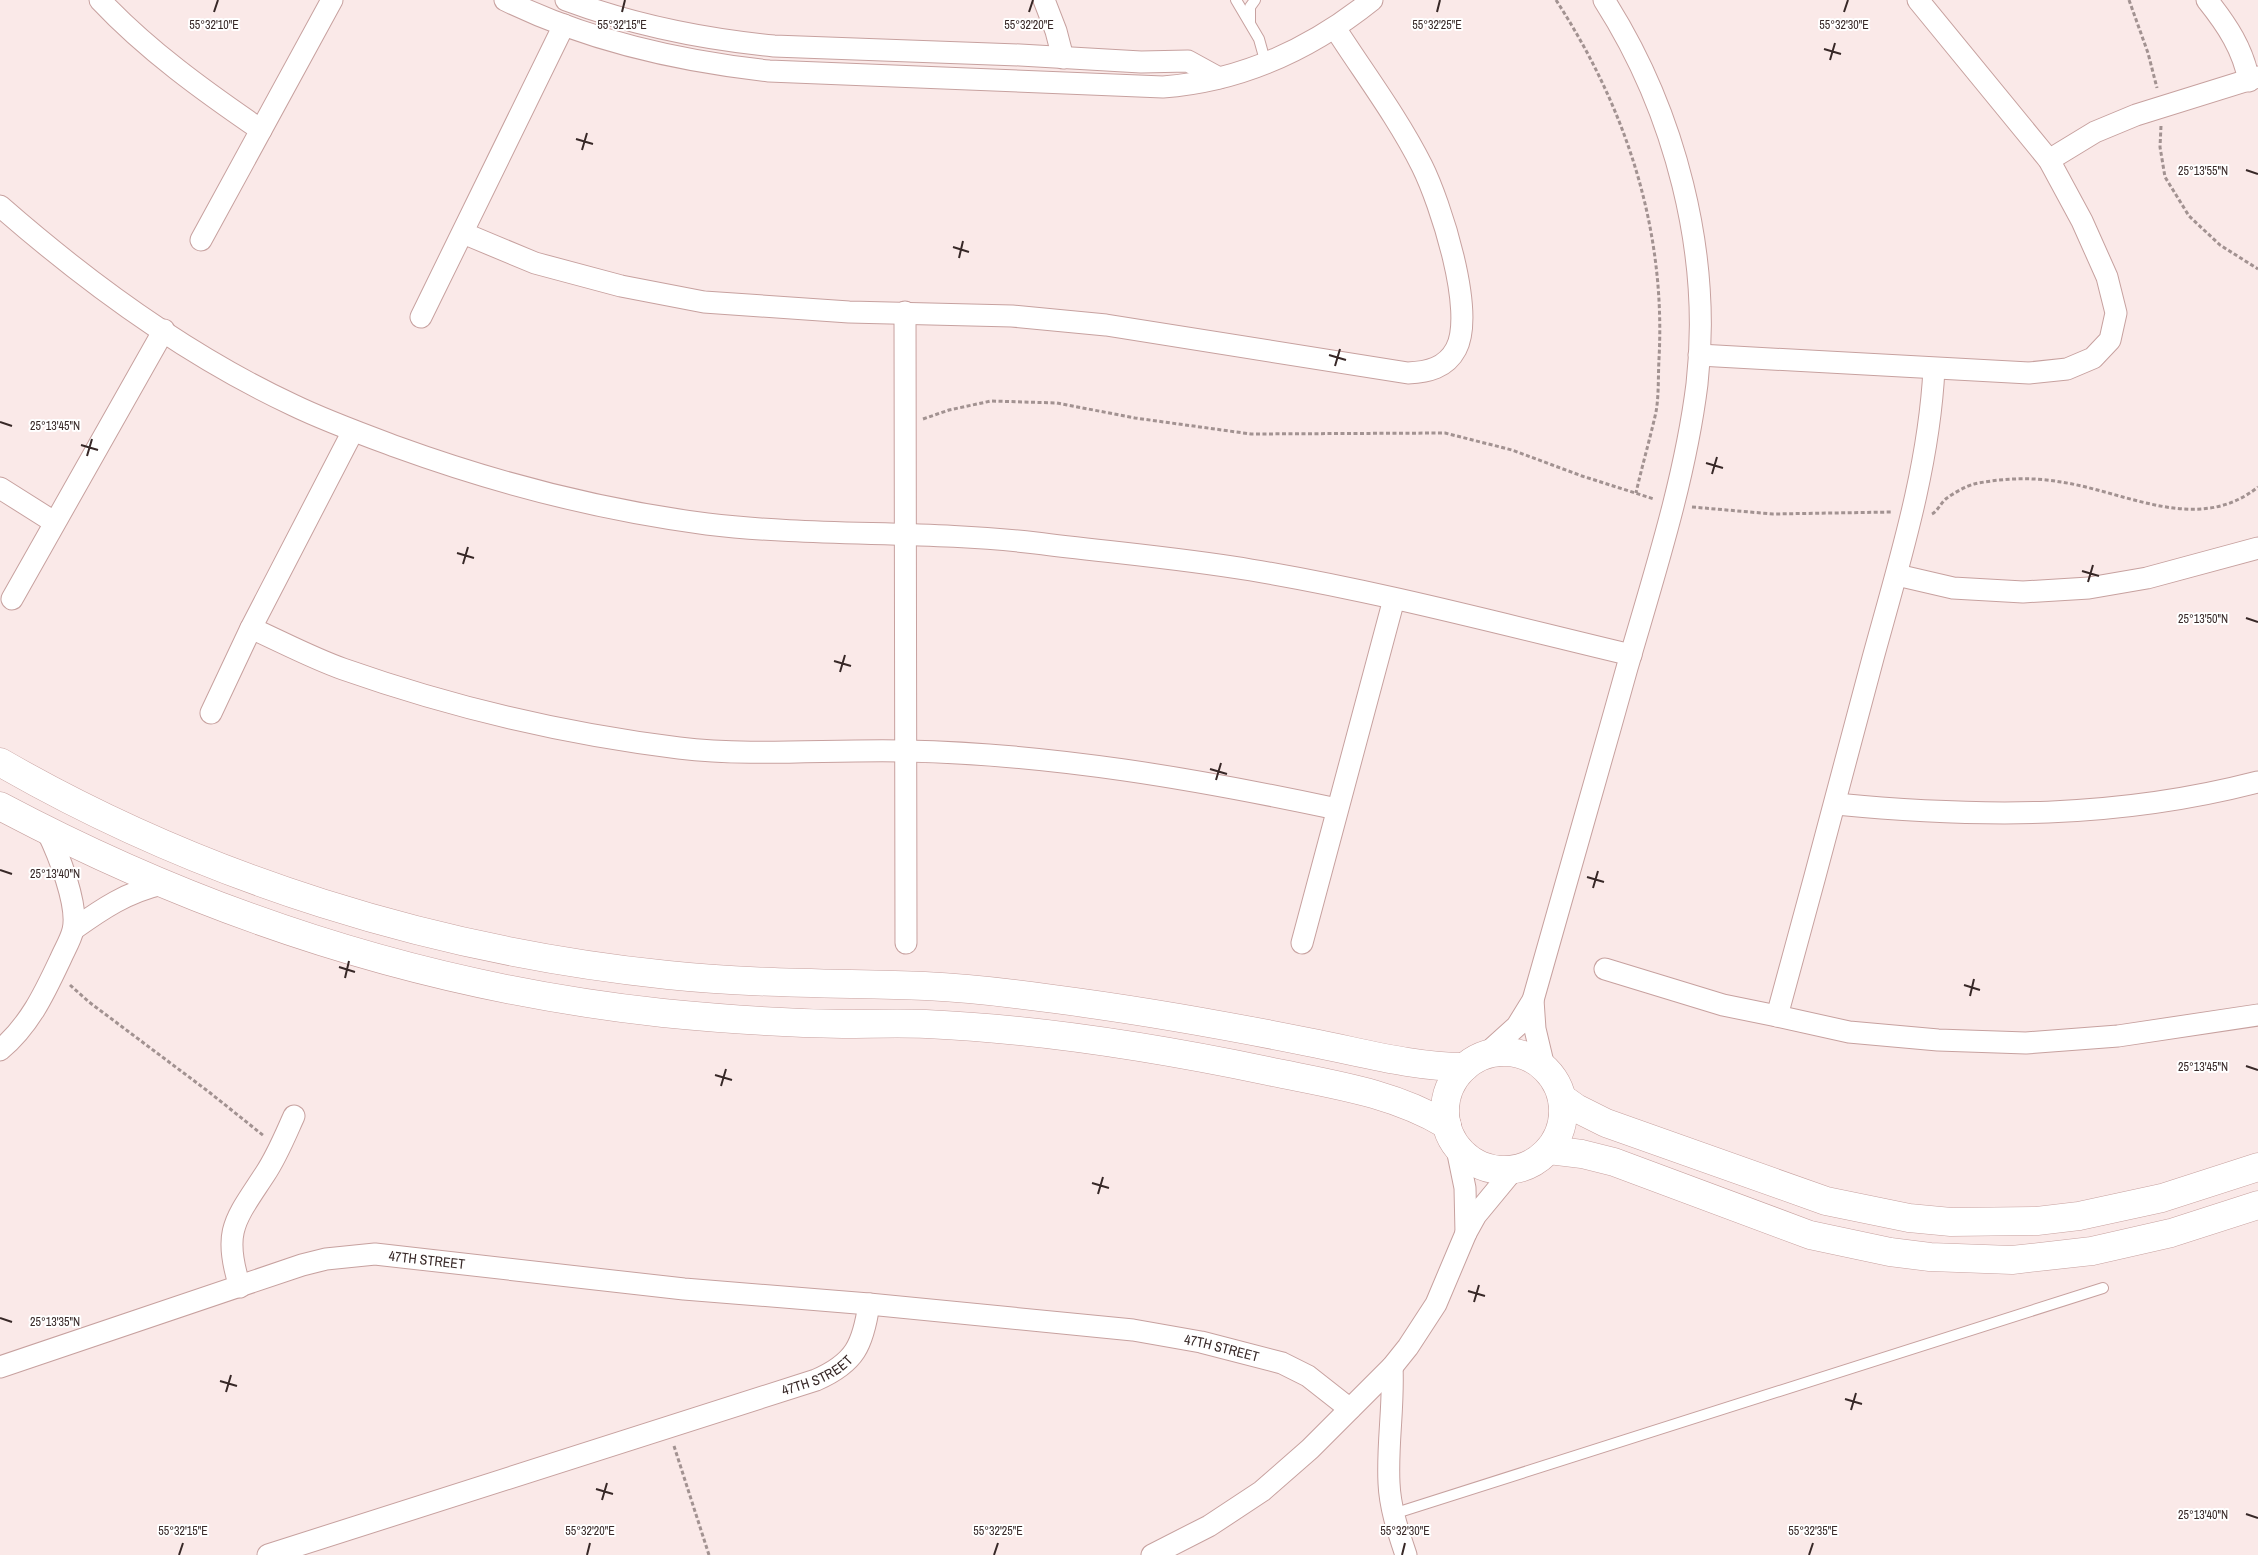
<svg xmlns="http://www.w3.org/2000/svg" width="2258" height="1555" viewBox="0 0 2258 1555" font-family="'Archivo Narrow',sans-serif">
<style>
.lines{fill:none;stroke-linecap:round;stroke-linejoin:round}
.lane-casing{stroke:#c7a19f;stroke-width:12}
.street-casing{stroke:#c7a19f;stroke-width:23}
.secondary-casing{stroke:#c7a19f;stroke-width:29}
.path{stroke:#a29291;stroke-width:3;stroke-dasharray:4 2.5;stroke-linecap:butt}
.lane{stroke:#fff;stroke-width:10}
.street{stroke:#fff;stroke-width:21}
.secondary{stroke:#fff;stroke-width:28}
.ticks{fill:none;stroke:#372827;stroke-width:2}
.labels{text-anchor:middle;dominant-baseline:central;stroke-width:4;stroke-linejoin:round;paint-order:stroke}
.street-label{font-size:14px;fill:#372827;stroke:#fff}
.ticks-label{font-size:12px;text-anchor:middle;fill:#372827;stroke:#fff;stroke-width:4;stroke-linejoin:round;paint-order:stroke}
</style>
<rect width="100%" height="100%" fill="#fae9e8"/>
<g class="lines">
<!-- lane casing -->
<g class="lane-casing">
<g id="lane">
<polyline points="1236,0 1259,39 1266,64"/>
<polyline points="1250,22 1250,7 1255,0"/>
<polyline points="1393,1514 2103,1288"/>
</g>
</g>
<!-- street casing -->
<g class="street-casing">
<g id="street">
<path d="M 100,0 C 147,50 204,91 261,130"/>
<path d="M 505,0 C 588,41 678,61 769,71 L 1163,87 C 1242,81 1311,49 1372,0"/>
<path d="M 566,0 C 633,25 702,39 774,46 L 1020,55 L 1141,62 L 1188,61 L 1219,78"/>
<polyline points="1044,0 1056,31 1063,58"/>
<path d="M 2207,0 C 2227,25 2243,49 2249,81"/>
<polyline points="2049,160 2095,132 2136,115 2258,77"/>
<path d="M 0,206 C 88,283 186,355 293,405 C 326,421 362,434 397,447 C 499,484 600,510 707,524 C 816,537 927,530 1036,543 C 1107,552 1180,558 1251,570 C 1378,591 1505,625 1631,655"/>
<path d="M 463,233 L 535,263 L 621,286 L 704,302 L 849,312 L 1012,316 L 1106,325 L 1408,373 C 1428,372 1446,368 1456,349 C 1476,312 1440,202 1422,166 C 1398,118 1364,73 1335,28"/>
<polyline points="201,240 332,0"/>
<polyline points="905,312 906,943"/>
<polyline points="421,317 564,25"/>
<polyline points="1699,355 2029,373 2067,369 2093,358 2110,340 2116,313 2107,277 2082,221 2049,160 1918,0"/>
<polyline points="0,488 54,522"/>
<polyline points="1897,575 1953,588 2023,592 2089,588 2147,578 2258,548"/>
<polyline points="12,599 164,330"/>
<path d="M 251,628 C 282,642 312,658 343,669 C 451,707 565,734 679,748 C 755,757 831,749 907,751 C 1052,754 1196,779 1337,809"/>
<polyline points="211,713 251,628 353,431"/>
<path d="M 1836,804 C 1982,818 2115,819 2258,782"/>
<path d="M 74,929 C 102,909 127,892 162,884"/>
<polyline points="1302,943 1394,599"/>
<polyline points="1605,969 1723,1005 1777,1016 1849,1032 1938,1040 2026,1043 2118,1036 2258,1015"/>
<polyline points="1533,1000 1535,1029 1544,1067"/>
<path d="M 1777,1016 C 1810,897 1841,777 1873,658 C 1899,563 1929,468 1934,369"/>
<path d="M 0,1050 C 30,1025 45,992 61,958 C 65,949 71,939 73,930 C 79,906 58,853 47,831"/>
<path d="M 1486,1054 L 1517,1026 L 1533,1000 C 1564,890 1596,779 1627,668 C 1654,575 1685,480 1697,384 C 1712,253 1675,111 1604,0"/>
<polyline points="1456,1144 1465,1188 1466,1233"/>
<path d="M 240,1287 C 222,1231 235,1220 265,1174 C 277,1156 285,1136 294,1116"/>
<path id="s1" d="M 0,1367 L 302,1265 L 326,1259 L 375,1254 L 684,1289 L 869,1304 L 1133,1330 L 1201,1342 L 1282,1363 L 1308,1376 L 1350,1409"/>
<path d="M 1392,1367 C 1394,1406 1387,1444 1389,1483 C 1390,1508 1398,1531 1406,1555"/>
<path id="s2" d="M 268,1555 L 816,1380 C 855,1363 863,1345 869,1304"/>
<polyline points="1152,1555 1209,1526 1262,1491 1310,1449 1392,1367 1408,1347 1436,1304 1466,1233 1476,1215 1514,1169"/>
</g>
</g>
<!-- secondary casing -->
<g class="secondary-casing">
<g id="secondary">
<path d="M 0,762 C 203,879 435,951 668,975 C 753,984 840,983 925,986 C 968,988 1011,993 1054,999 C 1139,1010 1224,1025 1308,1042 C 1361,1052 1411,1067 1465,1067"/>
<path d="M 0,806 C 207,916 430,988 663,1013 C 723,1019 783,1023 843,1024 C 871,1024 898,1023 926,1024 C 1038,1029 1158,1048 1268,1071 C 1330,1084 1392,1092 1447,1125"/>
<circle cx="1504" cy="1111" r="59"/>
<polyline points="1562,1098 1576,1108 1606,1123 1826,1201 1909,1218 1951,1222 2037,1221 2079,1216 2162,1198 2258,1167"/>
<polyline points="1549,1150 1582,1154 1614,1162 1810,1235 1890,1252 1930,1257 2012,1260 2092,1251 2171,1233 2258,1205"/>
</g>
</g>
<!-- path -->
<g class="path">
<path d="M 1556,0 C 1626,108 1666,229 1659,359 C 1658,376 1659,395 1656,412 C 1650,439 1642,466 1636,493"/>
<polyline points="2129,0 2148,53 2157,88"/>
<polyline points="2161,126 2160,147 2165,177 2189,216 2220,245 2258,269"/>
<polyline points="923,419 949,410 991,401 1057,403 1135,418 1251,434 1445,433 1512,450 1582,476 1654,499"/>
<polyline points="1692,507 1773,514 1893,512"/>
<path d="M 1932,514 C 1938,511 1941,502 1947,498 C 1954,493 1966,486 1974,484 C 2002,478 2033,477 2061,482 C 2127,492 2198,535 2258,487"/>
<polyline points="70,985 89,1002 209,1092 264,1136"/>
<polyline points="674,1446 709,1555"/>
</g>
<!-- lane -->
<use href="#lane" class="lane"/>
<!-- street -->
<use href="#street" class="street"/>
<!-- secondary -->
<use href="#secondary" class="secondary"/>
</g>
<!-- ticks -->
<path class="ticks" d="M 214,12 L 218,0M 622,12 L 625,0M 1029,12 L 1033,0M 1437,12 L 1440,0M 1844,12 L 1848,0M 1824,49 L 1841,54M 1830,60 L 1835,43M 576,139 L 593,144M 582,150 L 587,133M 2246,170 L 2258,174M 953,247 L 969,252M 959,258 L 963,241M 1329,355 L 1346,360M 1335,366 L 1340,349M 0,422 L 12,426M 81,445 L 98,450M 87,456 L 92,439M 1706,463 L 1723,468M 1712,474 L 1717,457M 457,553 L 474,558M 463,564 L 468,547M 2082,571 L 2099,576M 2088,582 L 2093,565M 2246,618 L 2258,622M 834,661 L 851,666M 840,672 L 845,655M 1210,769 L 1227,774M 1216,780 L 1221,763M 0,870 L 12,874M 1587,877 L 1604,882M 1593,888 L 1598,871M 339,967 L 355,972M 345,978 L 349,961M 1964,985 L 1980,990M 1970,996 L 1974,979M 2246,1066 L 2258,1070M 715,1075 L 732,1080M 721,1086 L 726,1069M 1092,1183 L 1109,1188M 1098,1194 L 1103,1177M 1468,1291 L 1485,1296M 1474,1302 L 1479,1285M 0,1318 L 12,1322M 220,1381 L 237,1386M 226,1392 L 231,1375M 1845,1399 L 1862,1404M 1851,1410 L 1856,1393M 596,1489 L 613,1494M 602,1500 L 607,1483M 2246,1514 L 2258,1518M 179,1555 L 183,1543M 587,1555 L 590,1543M 994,1555 L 998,1543M 1402,1555 L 1405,1543M 1809,1555 L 1813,1543"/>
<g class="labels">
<!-- street labels -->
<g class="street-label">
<text stroke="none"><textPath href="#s1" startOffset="445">47TH STREET</textPath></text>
<text stroke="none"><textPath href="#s1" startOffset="1245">47TH STREET</textPath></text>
<text stroke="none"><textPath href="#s2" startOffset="578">47TH STREET</textPath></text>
</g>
</g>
<g class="ticks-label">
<text x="214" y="29">55°32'10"E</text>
<text x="622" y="29">55°32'15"E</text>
<text x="1029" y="29">55°32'20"E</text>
<text x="1437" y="29">55°32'25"E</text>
<text x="1844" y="29">55°32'30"E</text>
<text x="2203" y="175">25°13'55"N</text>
<text x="55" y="430">25°13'45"N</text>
<text x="2203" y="623">25°13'50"N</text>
<text x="55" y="878">25°13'40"N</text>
<text x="2203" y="1071">25°13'45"N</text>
<text x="55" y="1326">25°13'35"N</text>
<text x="2203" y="1519">25°13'40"N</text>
<text x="183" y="1535">55°32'15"E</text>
<text x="590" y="1535">55°32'20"E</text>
<text x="998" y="1535">55°32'25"E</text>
<text x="1405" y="1535">55°32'30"E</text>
<text x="1813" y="1535">55°32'35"E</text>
</g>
</svg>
